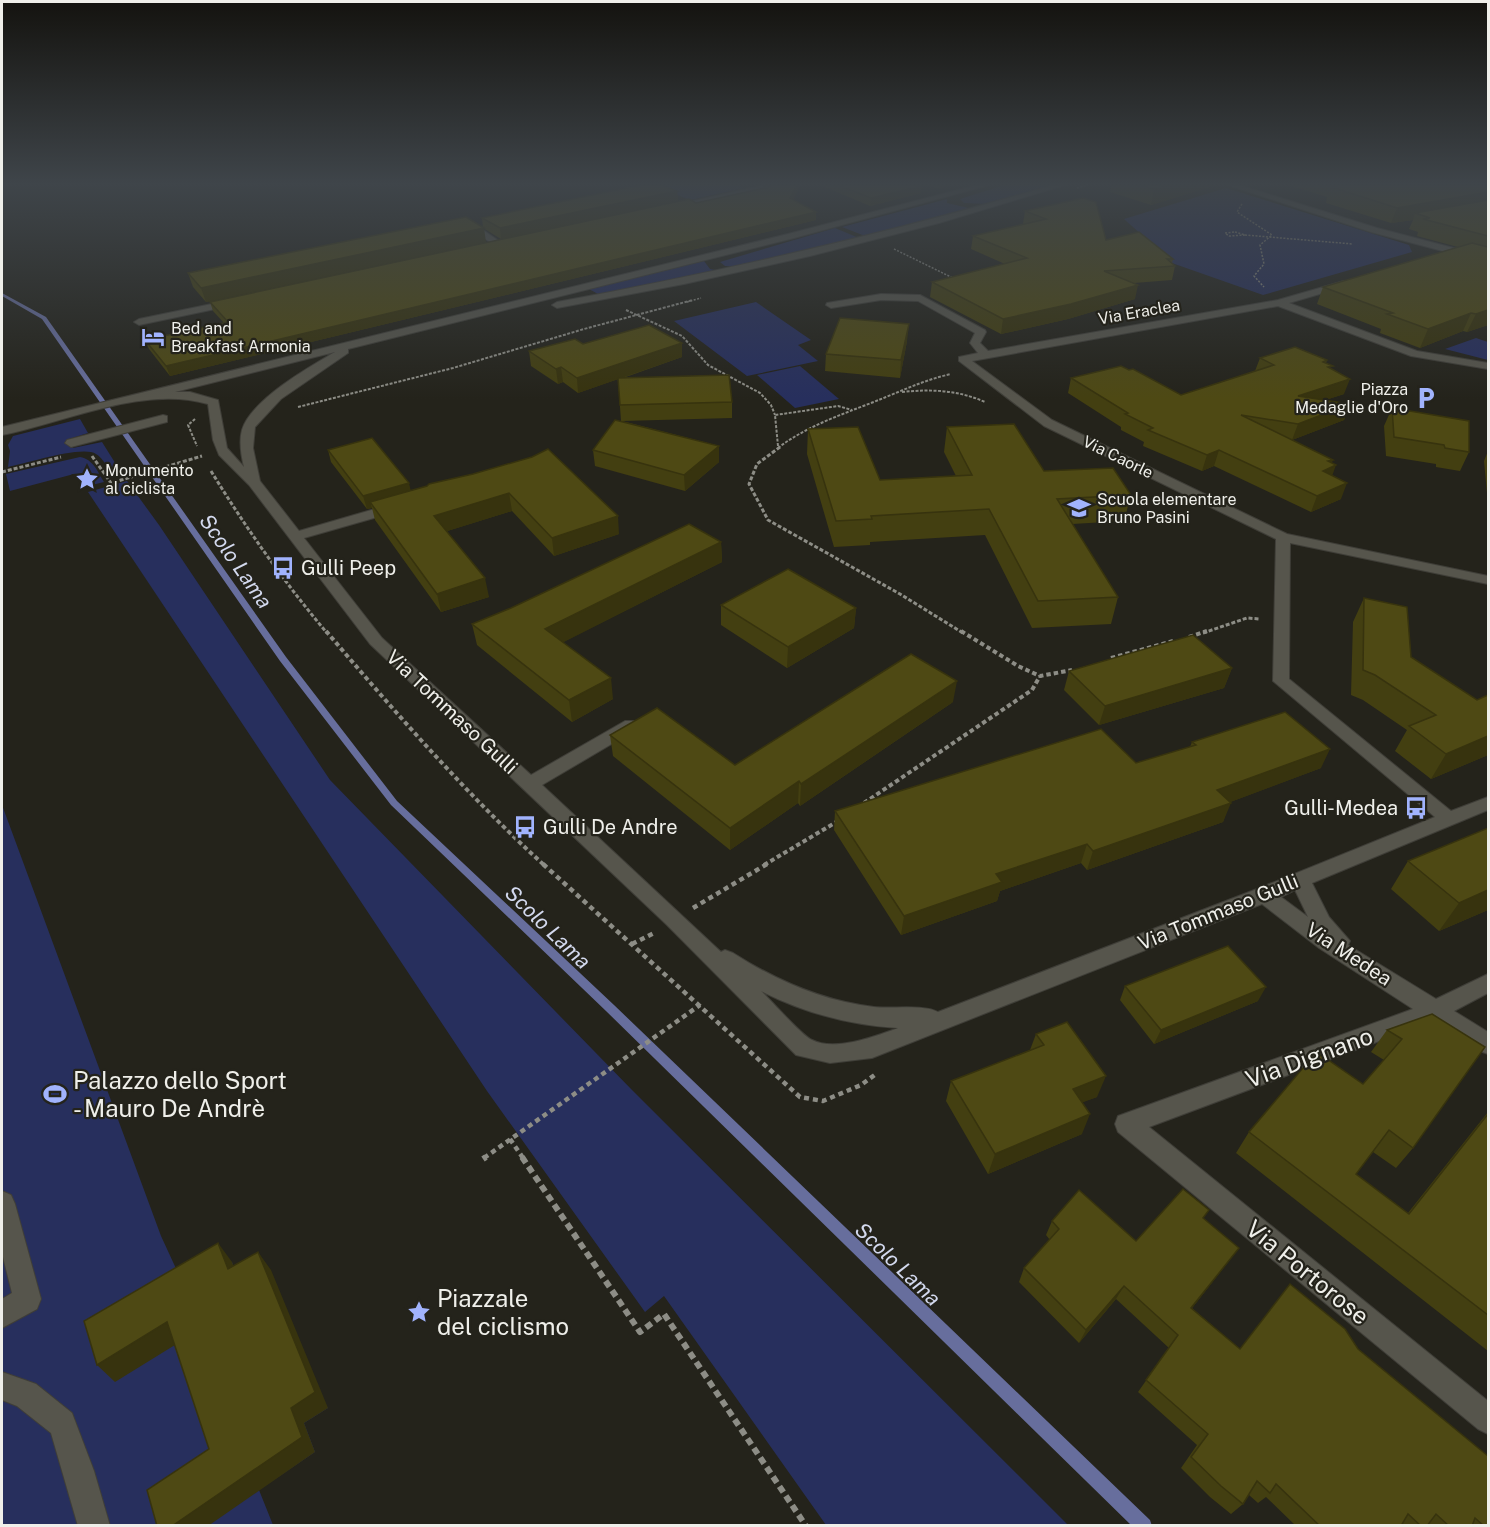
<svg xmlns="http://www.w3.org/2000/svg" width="1490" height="1527" viewBox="0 0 1490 1527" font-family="'Public Sans',sans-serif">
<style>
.green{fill:#272f5d}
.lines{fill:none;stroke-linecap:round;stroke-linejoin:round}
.stream{fill:#676e9d;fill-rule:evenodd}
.minor-casing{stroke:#3f3e38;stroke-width:2}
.path-far5{stroke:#8d8d86;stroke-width:1.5;stroke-dasharray:2 1.5;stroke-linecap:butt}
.path-far4{stroke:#8d8d86;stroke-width:2;stroke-dasharray:3 1.5;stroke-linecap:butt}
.path-far3{stroke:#8d8d86;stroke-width:3;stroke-dasharray:4 2;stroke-linecap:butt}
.path-far2{stroke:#8d8d86;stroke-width:4;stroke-dasharray:4.5 3;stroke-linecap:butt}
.path-far1{stroke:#8d8d86;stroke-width:4.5;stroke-dasharray:5 4;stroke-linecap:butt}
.path{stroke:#8d8d86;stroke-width:6;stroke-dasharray:7 4.5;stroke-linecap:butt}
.minor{fill:#56554c;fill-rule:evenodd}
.wall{fill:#433f11}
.shaded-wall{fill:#37330e}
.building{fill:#4e4914;stroke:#37330e;stroke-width:1.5}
.labels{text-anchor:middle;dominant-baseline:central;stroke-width:4.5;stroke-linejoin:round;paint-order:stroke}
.far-street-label{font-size:16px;fill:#efefea;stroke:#24231b}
.far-poi-label{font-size:16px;fill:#efefea;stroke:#24231b;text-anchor:start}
.poi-label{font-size:20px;fill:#efefea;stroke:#24231b;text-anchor:start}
.street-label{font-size:20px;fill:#efefea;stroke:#24231b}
.water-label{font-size:21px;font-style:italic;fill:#d3d9ee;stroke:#24231b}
.near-street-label{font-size:24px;fill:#efefea;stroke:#24231b}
.near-poi-label{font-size:24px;fill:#efefea;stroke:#24231b;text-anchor:start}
</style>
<rect width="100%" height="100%" fill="#24231b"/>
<!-- green -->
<g class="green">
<polygon points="662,185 737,185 744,188 690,200 655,186"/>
<polygon points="1004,185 1051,185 988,204 964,203 960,199"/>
<polygon points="1226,188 1409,245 1412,252 1263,295 1115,243 1142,235 1124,219"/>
<polygon points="947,199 947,203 973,209 865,236 842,227"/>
<polygon points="835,228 859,238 739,267 725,266 720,262"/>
<polygon points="704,261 710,269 720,271 598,294 589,289"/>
<polygon points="756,302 811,340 798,345 818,361 747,376 674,321"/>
<polygon points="1476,338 1488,342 1488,360 1445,349"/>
<polygon points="800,366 839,399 795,408 757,375"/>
<path d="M 80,419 L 88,433 L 69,439 L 73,448 L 102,442 L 124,477 L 114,476 C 109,470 103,458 96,454 C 82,445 25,464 8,467 L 10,451 L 8,445 L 13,436 Z"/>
<path d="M 80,457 C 93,459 98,472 104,482 L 84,487 L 74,474 L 10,491 L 6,474 Z"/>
<polygon points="127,481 159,525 330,780 632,1090 1068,1525 826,1525 664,1296 645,1312 487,1091 88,492"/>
<polygon points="2,805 161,1236 185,1288 232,1262 242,1287 328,1408 304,1423 315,1452 259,1490 273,1525 2,1525"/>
</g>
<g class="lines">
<!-- stream -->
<polygon class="stream" points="2,293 46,317 286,657 397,801 614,1005 1150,1520 1152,1526 1132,1526 606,1011 391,805 280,661 42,319 2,296"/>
<!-- minor casing -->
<g class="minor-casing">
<g id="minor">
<polygon points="764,185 778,185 670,209 666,207"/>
<path d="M 977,185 L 989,185 L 794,238 L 348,349 L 348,353 L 281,399 L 255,427 L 253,448 L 260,481 L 299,531 L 392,504 L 402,504 L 404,507 L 402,510 L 304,538 L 382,638 L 531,775 L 625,721 L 637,721 L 640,725 L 637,729 L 542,785 L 721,952 L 725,950 L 733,953 C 777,981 822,1001 874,1007 C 892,1009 924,1004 938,1012 L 1257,889 L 1435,817 L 1273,681 L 1276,539 L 1044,426 L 959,361 L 959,357 L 978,353 L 970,343 L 975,333 L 918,301 L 881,300 L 831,308 L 826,305 L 827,303 L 881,294 L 920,295 L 985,330 L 986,332 L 980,343 L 988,351 L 1278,300 L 1344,281 L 1349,284 L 1347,286 L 1289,303 L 1417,351 L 1488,363 L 1488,369 L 1411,356 L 1278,306 L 972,361 L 1052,420 L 1287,534 L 1488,576 L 1488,584 L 1290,543 L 1289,679 L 1451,811 L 1488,797 L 1488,810 L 1312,883 L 1329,917 L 1350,941 L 1348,945 L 1436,999 L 1488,974 L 1488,993 L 1454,1011 L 1488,1032 L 1488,1054 L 1480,1051 L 1433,1021 L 1149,1127 L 1488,1401 L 1488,1434 L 1478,1429 L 1118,1132 L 1115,1124 L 1118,1116 L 1413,1009 L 1319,948 L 1262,904 L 872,1058 L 830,1063 L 796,1055 L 667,925 L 370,644 L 249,485 L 219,455 L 213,440 L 208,404 C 143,385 67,422 2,435 L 2,427 L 788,234 ZM 335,352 C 309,367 251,400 242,430 C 239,441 241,455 244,467 L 227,448 L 218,400 L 190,392 L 175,392 ZM 1295,890 L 1308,917 L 1281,897 ZM 761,991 C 804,1013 850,1025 898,1028 C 876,1036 835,1052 812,1040 C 801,1035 772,1001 761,991 Z"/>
<path d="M 1053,185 L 1065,185 L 939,223 L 810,256 L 684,284 L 557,308 L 552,305 L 557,302 C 725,271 890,233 1053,185 Z"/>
<polygon points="1228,185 1239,185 1377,228 1488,257 1488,263 1371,232"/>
<polygon points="467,223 473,223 503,244 496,246 467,227"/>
<polygon points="236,299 239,300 239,304 139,325 134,322 139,319"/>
<polygon points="163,415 167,416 167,422 71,447 65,443 67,440"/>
<polygon points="2,1191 11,1195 15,1204 41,1299 37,1309 2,1328 2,1299 12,1293 2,1253"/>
<polygon points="2,1372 36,1384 72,1413 94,1471 110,1526 78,1526 51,1433 17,1406 2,1400"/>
</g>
</g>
<!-- path-far5 -->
<g class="path-far5">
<polyline points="1077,188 1088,185"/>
<polyline points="1242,204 1237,212 1272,235 1260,245 1264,264 1254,276 1264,287"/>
<polygon points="1235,232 1245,235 1229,236 1225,233"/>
<polyline points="1245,235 1353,244"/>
<polyline points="894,249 955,279"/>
<polyline points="687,302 701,298"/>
</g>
<!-- path-far4 -->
<g class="path-far4">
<polyline points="626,310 682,336 708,365 760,393 771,405 775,415"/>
<path d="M 902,392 C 931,389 958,390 985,402"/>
<polyline points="298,407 453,368 584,329 693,300"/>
<polyline points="195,419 188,425 197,446"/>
<polyline points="778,446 775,415 838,406 852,410"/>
<path d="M 778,448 C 809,424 850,412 886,397 C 908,388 928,379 951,374"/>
</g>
<!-- path-far3 -->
<g class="path-far3">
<polyline points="780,447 757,464 749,484 768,520 900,594 963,633"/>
<polyline points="92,456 111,483 202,456"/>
<path d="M 211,471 C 246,528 284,582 327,633"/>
<polyline points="2,472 61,457"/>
<polyline points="1203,633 1247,618 1260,619"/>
</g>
<!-- path-far2 -->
<g class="path-far2">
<path d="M 326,631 C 395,712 466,794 544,865"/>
<polyline points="961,631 1018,666 1040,676 1072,670"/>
<polyline points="1189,637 1207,631"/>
<polyline points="1111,658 1173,641"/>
<polyline points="864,803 1032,690 1040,676"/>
<polyline points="764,865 838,821"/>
</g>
<!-- path-far1 -->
<g class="path-far1">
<polyline points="543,864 800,1097 823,1101 861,1085 876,1074"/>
<polyline points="693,908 767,864"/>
<polyline points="632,944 654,933"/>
<polyline points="510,1139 523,1158"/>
<polyline points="484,1158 700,1005"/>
</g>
<!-- path -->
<g class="path">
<polyline points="522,1157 640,1332 664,1314 806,1526"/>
<polyline points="483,1159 486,1157"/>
</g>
<!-- minor -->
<use href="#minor" class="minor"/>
</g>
<!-- wall -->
<g class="wall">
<polygon points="763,185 800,185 793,200 816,220 170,376 149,349 145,340 224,323 213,311 210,302 696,203 763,188"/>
<polygon points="820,185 917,185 921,193 870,206"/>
<polygon points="917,185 952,185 940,188"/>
<polygon points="1111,185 1216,185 1151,205 1110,192"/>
<polygon points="1288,185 1488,185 1488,325 1467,332 1463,331 1420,348 1380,333 1381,329 1317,304 1323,287 1458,247 1417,236 1418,232 1409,229 1413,220 1391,223 1326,203 1327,197"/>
<polygon points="677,191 678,201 501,239 483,228 482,218"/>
<polygon points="1025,211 1106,240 1173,259 1172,263 1175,266 1172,280 1134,283 1135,299 1068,319 1001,334 930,297 932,282 1005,264 971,249 973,236 1023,224"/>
<polygon points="486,242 206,302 193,287 188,273"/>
<polygon points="907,341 900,378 825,371 826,354"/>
<polygon points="583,344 682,357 623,378 732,402 732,418 622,421 719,446 719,462 685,491 595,466 593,450 621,421 618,379 578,393 563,382 558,384 531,366 529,351"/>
<polygon points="1260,358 1327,360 1326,363 1331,369 1344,394 1325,400 1350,404 1344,420 1292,440 1331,463 1332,476 1341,499 1311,512 1214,466 1202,471 1143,446 1144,442 1121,430 1121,427 1068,393 1071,378 1181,395 1255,371"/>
<polygon points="1392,408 1469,452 1460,471 1436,467 1436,464 1386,456 1384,426"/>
<polygon points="947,427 1044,471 1131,495 1124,521 1072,524 1118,597 1111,624 1032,628 985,535 870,542 870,545 834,547 807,454 808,429 880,480 956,476 944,452"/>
<polygon points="328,450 411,491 473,474 619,534 554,556 512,511 447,531 489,597 441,612 375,520 372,508 367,509 331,462"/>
<polygon points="1488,451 1488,504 1484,461"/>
<polygon points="721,542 722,562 563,642 613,699 572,722 477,645 472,624"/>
<polygon points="1364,598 1411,657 1477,700 1488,695 1488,755 1431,779 1395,751 1407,730 1363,700 1351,695 1353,622"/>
<polygon points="721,605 856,608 854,628 787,668 721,625"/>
<polygon points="1232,668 1224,688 1099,725 1064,690 1069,671"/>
<polygon points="953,702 800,806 798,803 730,850 613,756 610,735 735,765"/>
<polygon points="1192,742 1321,768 1230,802 1223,822 1087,870 1081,863 1000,891 997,901 901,935 834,830 835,811 1136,763 1190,747"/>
<polygon points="1488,828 1488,910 1439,931 1391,889 1408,861"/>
<polygon points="1125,986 1258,1001 1154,1044 1120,1000"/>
<polygon points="1432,1014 1413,1148 1396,1168 1373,1152 1356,1174 1408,1213 1488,1112 1488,1351 1236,1153 1249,1132 1363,1084 1384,1060 1371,1052 1387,1030"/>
<polygon points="1036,1034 1097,1097 1082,1102 1082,1134 988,1174 946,1101 951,1081 1030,1050"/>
<polygon points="1204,1219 1229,1261 1192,1308 1240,1349 1290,1284 1358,1349 1488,1526 1296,1526 1266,1497 1258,1503 1249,1495 1243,1504 1231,1514 1210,1497 1181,1468 1197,1445 1138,1392 1169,1348 1116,1299 1079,1343 1019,1282 1024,1268 1050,1240 1046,1235 1052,1221 1136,1241"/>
</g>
<!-- shaded-wall -->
<g class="shaded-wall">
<polygon points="797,185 800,185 790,206 790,198"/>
<polygon points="941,185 952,185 940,188"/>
<polygon points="1169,185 1216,185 1151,205 1154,189"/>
<polygon points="922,186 921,193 870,206 871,198"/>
<polygon points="677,191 678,201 501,239 500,228"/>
<polygon points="1488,192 1488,206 1415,213 1413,220 1391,223 1397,208"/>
<polygon points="816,212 816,220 170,376 166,366"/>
<polygon points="484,228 486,242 206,302 201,288"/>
<polygon points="1138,285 1135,299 1068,319 1001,334 1003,319"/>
<polygon points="1488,310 1488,325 1467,332 1476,314"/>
<polygon points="1471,313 1463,331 1420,348 1428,329"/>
<polygon points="909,324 907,341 900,378 901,360"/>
<polygon points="682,343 682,357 578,393 577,378"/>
<polygon points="561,367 563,382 558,384 556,369"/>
<polygon points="1350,379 1344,394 1293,411 1298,396"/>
<polygon points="1350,404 1344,420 1292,440 1298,424"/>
<polygon points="719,446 719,462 685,491 684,475"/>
<polygon points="1219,450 1214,466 1202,471 1207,455"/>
<polygon points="1333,460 1329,469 1336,465 1330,482 1316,488 1328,461"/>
<polygon points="409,483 412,496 370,502 372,508 367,509 363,496"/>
<polygon points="1347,483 1341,499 1311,512 1317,496"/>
<polygon points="509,493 512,511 438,534 434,516"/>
<polygon points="618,516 619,534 554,556 552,538"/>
<polygon points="721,542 722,562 548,650 545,629"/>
<polygon points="485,578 489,597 441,612 437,594"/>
<polygon points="856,608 854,628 787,668 788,647"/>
<polygon points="1232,668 1224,688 1099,725 1105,706"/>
<polygon points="611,678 613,699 572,722 569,700"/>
<polygon points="957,681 953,702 800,806 801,784"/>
<polygon points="1488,736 1488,755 1431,779 1446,754"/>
<polygon points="1330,749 1321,768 1209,810 1217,790"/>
<polygon points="799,781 798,803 730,850 730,828"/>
<polygon points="1231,803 1223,822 1087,870 1093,851"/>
<polygon points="1087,844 1081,863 1000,891 997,901 901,935 904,916 996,874"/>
<polygon points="1488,890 1488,910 1439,931 1459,903"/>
<polygon points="1266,987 1258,1001 1154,1044 1161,1030"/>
<polygon points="1106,1076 1097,1097 1065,1109 1073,1089"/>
<polygon points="1090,1114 1082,1134 988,1174 995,1154"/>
<polygon points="218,1243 232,1262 242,1287 228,1269"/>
<polygon points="1239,1248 1229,1261 1182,1321 1191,1308"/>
<polygon points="258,1252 271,1270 328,1408 304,1423 315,1452 208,1526 172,1526 291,1408"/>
<polygon points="1124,1286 1116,1299 1079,1343 1086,1330"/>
<polygon points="167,1322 183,1340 115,1382 97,1365"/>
</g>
<!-- building -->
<g class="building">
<polygon points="641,185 661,185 677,191 500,228 482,218"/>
<polygon points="766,185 797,185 790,198 816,212 166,366 145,340 228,322 210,302 689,199 696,203 770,187"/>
<polygon points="838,185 917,185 922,186 871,198"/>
<polygon points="1139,185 1169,185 1154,189"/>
<polygon points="1342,185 1488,185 1488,192 1397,208 1331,187"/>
<polygon points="1083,198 1096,202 1106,240 1139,232 1173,259 1167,259 1175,266 1104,271 1138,285 1071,304 1003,319 932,282 1027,258 973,236 1046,219 1025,211"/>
<polygon points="1488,200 1488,236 1423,219 1430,218 1415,213"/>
<polygon points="466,217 484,228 201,288 188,273"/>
<polygon points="1472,243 1488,247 1488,310 1476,314 1471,313 1428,329 1387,314 1393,313 1323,287"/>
<polygon points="840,318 909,324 901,360 826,354"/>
<polygon points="649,325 682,343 577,378 561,367 556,369 529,351 575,339 583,344"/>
<polygon points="1295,347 1327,360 1323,362 1333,366 1328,367 1350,379 1298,396 1350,404 1298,424 1241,415 1333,460 1328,461 1336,465 1323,471 1347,483 1317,496 1219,450 1207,455 1148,430 1153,428 1125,414 1128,413 1071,378 1121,366 1129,370 1133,369 1181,395 1274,365 1260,358"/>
<polygon points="729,375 732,402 620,405 618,378"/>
<polygon points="1392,408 1469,421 1469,452 1445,448 1444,445 1394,437"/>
<polygon points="615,420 719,446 684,475 593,450"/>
<polygon points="1014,424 1044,471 1113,468 1131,495 1057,499 1118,597 1038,601 989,509 871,516 872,519 836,521 808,429 858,427 880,480 972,475 947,427"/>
<polygon points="372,438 409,483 363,496 328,450"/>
<polygon points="548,449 618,516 552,538 509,493 434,516 485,578 437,594 370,502 427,486 429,484 473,474 532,457"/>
<polygon points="689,524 721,542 545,629 611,678 569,700 472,624 511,608"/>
<polygon points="788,569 856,608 788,647 721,605"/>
<polygon points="1364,598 1407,607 1411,657 1477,700 1488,695 1488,736 1446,754 1409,726 1436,715 1375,675 1363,670"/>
<polygon points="1193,635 1232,668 1105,706 1069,671"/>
<polygon points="911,654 957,681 801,784 799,781 730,828 610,735 657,708 735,765"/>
<polygon points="1285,712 1330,749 1217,790 1231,803 1093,851 1087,844 996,874 1002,882 904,916 835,811 1101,729 1136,763 1196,745 1192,742"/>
<polygon points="1488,828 1488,890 1459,903 1408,861"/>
<polygon points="1228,946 1266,987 1161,1030 1125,986"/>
<polygon points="1432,1014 1485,1047 1413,1148 1389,1130 1356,1174 1409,1214 1488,1114 1488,1315 1249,1132 1308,1062 1321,1055 1363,1084 1402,1039 1387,1030"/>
<polygon points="1067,1022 1106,1076 1073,1089 1090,1114 995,1154 951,1081 1044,1045 1036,1034"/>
<polygon points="1183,1189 1209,1210 1203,1218 1239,1248 1191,1308 1240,1349 1290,1284 1345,1329 1358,1349 1488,1456 1488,1526 1484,1526 1475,1518 1472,1526 1449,1526 1436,1514 1427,1526 1421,1526 1408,1514 1401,1526 1320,1526 1276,1484 1270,1493 1257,1481 1243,1504 1221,1486 1191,1457 1208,1434 1146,1380 1178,1335 1124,1286 1086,1330 1024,1268 1059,1229 1052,1221 1079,1190 1136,1241"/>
<polygon points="218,1243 228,1269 258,1252 315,1392 291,1408 302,1437 172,1526 157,1526 147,1490 209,1449 167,1322 97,1365 84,1321"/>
</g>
<!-- sky -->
<linearGradient id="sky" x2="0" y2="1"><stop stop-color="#14130f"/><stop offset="0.46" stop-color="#3f454a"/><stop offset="1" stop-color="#3f454a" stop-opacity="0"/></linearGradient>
<rect width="1490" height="399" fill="url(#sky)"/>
<!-- icons -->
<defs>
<g id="hotel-bare" transform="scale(1.8)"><path d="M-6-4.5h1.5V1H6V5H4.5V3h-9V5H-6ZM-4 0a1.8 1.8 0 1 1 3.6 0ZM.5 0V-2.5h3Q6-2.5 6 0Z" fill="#a1b3fd" stroke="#24231b" stroke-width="2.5" paint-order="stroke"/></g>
<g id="parking-bare" transform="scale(1.8)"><path d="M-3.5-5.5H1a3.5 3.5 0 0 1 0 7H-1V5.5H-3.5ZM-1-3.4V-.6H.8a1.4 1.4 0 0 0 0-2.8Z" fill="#a1b3fd" stroke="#24231b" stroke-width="2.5" paint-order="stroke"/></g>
<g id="sight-bare" transform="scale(1.8)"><path d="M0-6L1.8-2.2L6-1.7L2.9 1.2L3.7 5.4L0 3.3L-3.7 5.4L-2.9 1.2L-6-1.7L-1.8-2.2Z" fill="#a1b3fd" stroke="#24231b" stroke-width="2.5" paint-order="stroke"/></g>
<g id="school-bare" transform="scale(1.8)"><path d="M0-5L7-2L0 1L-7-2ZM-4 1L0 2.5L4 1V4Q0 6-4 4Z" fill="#a1b3fd" stroke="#24231b" stroke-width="2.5" paint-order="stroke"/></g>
<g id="bus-bare" transform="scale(1.8)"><path d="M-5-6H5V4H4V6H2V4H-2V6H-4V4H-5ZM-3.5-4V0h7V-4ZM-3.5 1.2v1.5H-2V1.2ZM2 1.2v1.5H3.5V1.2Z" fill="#a1b3fd" stroke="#24231b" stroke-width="2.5" paint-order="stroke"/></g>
<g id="stadium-bare" transform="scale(1.8)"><path d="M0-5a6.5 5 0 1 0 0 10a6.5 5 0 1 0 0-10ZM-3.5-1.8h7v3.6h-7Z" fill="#a1b3fd" stroke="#24231b" stroke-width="2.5" paint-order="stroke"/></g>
</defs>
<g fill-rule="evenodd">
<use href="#hotel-bare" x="153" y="337"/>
<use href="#parking-bare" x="1426" y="398"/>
<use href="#sight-bare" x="87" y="479"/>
<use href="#school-bare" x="1079" y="508"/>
<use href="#bus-bare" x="283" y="568"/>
<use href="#bus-bare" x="1416" y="808"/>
<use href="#bus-bare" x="525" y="827"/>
<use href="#stadium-bare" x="55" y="1094"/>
<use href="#sight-bare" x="419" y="1312"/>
</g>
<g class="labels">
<!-- far-street labels -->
<g class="far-street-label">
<text transform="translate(1139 312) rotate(-10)">Via Eraclea</text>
<text transform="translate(1118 457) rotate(26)">Via Caorle</text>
</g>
<!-- far-poi labels -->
<g class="far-poi-label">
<text x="171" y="328">Bed and<tspan x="171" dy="18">Breakfast Armonia</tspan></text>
<text x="1408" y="389" text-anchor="end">Piazza<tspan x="1408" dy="18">Medaglie d'Oro</tspan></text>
<text x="105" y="470">Monumento<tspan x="105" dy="18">al ciclista</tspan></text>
<text x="1097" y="499">Scuola elementare<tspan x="1097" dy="18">Bruno Pasini</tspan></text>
</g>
<!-- poi labels -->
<g class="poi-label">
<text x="301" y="568">Gulli Peep</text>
<text x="1398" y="808" text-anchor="end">Gulli-Medea</text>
<text x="543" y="827">Gulli De Andre</text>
</g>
<!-- street labels -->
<g class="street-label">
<text transform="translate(452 712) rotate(43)">Via Tommaso Gulli</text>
<text transform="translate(1218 912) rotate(-22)">Via Tommaso Gulli</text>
<text transform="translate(1349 954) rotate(33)">Via Medea</text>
</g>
<!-- water labels -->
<g class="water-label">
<text transform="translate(236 561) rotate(55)">Scolo Lama</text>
<text transform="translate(548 927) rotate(44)">Scolo Lama</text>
<text transform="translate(898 1264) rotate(44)">Scolo Lama</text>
</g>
<!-- near-street labels -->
<g class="near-street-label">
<text transform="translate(1309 1057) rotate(-20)">Via Dignano</text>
<text transform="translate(1308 1272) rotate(39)">Via Portorose</text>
</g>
<!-- near-poi labels -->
<g class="near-poi-label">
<text x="73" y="1080">Palazzo dello Sport<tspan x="73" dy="28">- Mauro De Andrè</tspan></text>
<text x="437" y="1298">Piazzale<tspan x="437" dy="28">del ciclismo</tspan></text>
</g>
</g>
<!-- border -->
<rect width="1490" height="1527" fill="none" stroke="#efefea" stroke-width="6"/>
</svg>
